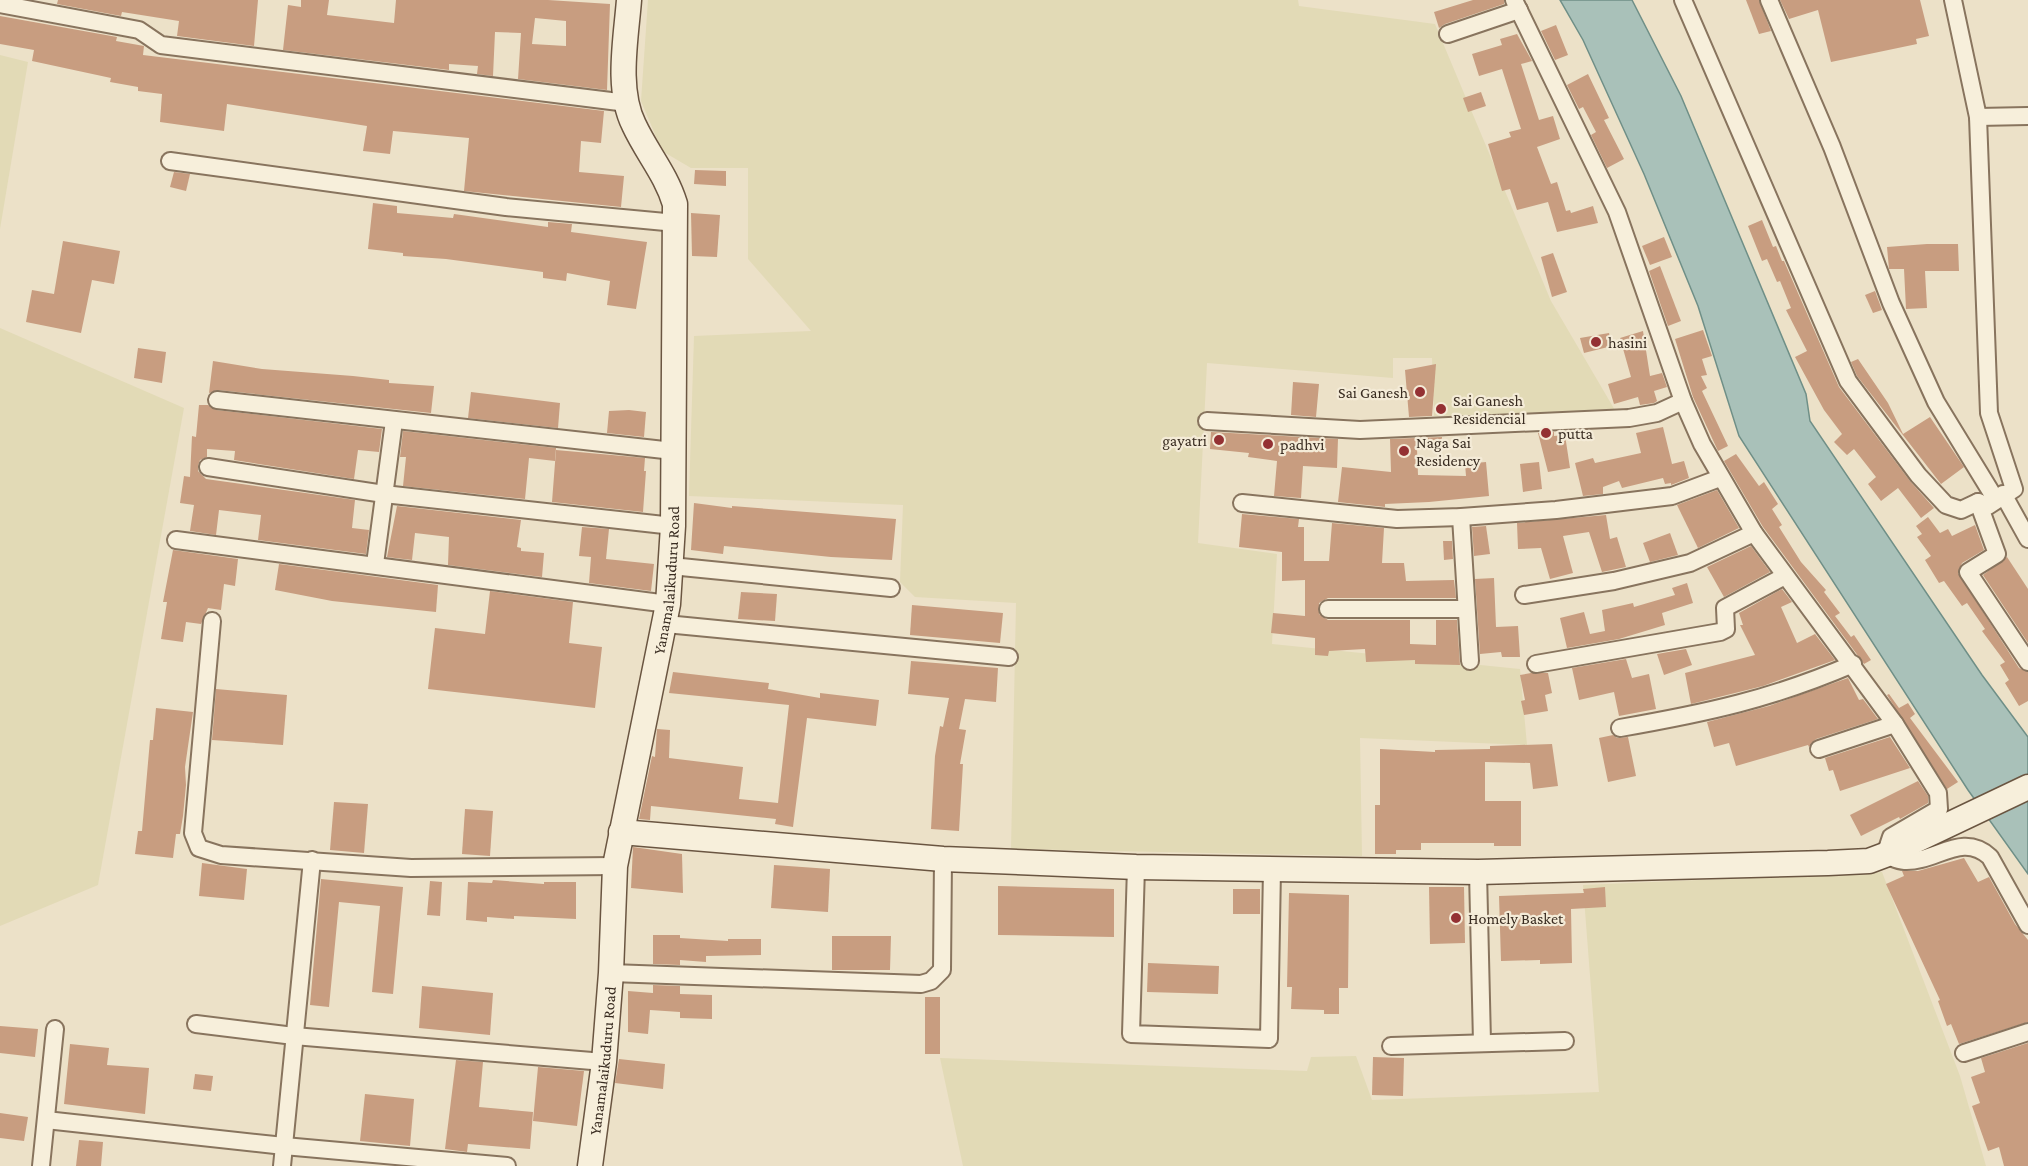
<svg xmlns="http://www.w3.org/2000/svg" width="2028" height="1166" viewBox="0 0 2028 1166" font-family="'Crimson Pro',serif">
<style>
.farmland{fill:#e2dab6}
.water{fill:#a9c1b9;stroke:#6f8f87;stroke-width:1.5}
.building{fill:#c89d80;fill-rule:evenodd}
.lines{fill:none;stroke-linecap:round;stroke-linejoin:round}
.street-casing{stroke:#88745e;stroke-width:20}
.secondary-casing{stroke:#6a5541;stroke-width:27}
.street{stroke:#f7efdb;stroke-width:16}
.secondary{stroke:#f7efdb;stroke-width:24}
.poi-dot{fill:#943133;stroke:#f4ebd7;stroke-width:2}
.labels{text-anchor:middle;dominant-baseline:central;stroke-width:4.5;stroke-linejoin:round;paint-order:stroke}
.poi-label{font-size:16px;fill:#392c21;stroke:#f4ebd7;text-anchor:start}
.street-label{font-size:16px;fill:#392c21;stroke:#f4ebd7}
</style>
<rect width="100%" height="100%" fill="#ece1c8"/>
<!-- farmland -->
<g class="farmland">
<polygon points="648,0 1298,0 1299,6 1435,24 1551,301 1616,412 1434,416 1432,358 1393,358 1393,378 1207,363 1198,543 1277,554 1272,644 1520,669 1527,745 1360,738 1362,856 1011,849 1016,603 915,597 900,582 903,505 689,496 694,336 811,331 748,259 748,168 691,168 662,151 641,101"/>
<polygon points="0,55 28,62 0,229"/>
<polygon points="0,328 184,408 98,885 0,926"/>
<polygon points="1882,872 1960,1076 1986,1166 963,1166 940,1058 1307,1071 1311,1057 1356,1056 1372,1100 1599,1092 1583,885"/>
</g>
<!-- water -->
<polygon class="water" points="1560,0 1632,0 1681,96 1806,394 1810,421 1982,675 2028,737 2028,874 1968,790 1739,436 1698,306 1644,174 1583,40"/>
<!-- building -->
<g class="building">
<polygon points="58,0 258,0 254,46 177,36 179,21 122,12 121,16 57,4"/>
<path d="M 301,0 L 329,0 L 327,15 L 394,23 L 396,0 L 548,0 L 610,4 L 607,90 L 518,79 L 521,33 L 495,32 L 493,76 L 477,74 L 478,66 L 449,64 L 449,70 L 283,50 L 288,5 L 301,7 ZM 535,18 L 566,21 L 566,46 L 532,44 Z"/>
<polygon points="1473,0 1504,0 1504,4 1445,24 1439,28 1434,12"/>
<polygon points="1746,0 1759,0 1771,31 1759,34"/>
<polygon points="1780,0 1920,0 1929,36 1916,39 1917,44 1831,62 1818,10 1789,19"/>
<polygon points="0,16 117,37 116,41 144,46 143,55 604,111 601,143 581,141 579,172 624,176 621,207 464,191 469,138 393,131 390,154 363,151 367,126 227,104 224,131 160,122 162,94 138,91 138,87 110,82 111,78 32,61 34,50 0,44"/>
<polygon points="1556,25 1568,55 1555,60 1541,31"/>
<polygon points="1517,34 1532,61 1521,64 1539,120 1553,116 1560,139 1537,147 1551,184 1557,182 1566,211 1570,210 1571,213 1593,206 1598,223 1557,232 1548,202 1517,210 1510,189 1502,191 1488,144 1511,137 1509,132 1521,129 1502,69 1479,76 1472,54 1502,45 1500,39"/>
<polygon points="1588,74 1609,118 1604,120 1624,159 1607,168 1591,135 1596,132 1583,107 1579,109 1567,85"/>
<polygon points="1481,92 1486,106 1468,112 1463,98"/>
<polygon points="695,170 726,171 726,186 694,184"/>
<polygon points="174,172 190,174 186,191 170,187"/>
<polygon points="373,203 397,206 397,213 453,218 454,214 548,227 548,222 572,224 571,232 647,242 636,309 607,305 610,281 567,273 566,281 543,278 543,272 446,259 403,256 403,253 368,249"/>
<polygon points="691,213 720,215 717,257 692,256"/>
<polygon points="1762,220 1773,247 1776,246 1782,261 1784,261 1839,387 1910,481 1934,508 1921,518 1898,488 1881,501 1868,484 1876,477 1854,449 1847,455 1834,442 1842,434 1824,410 1795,357 1807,351 1786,310 1791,308 1780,281 1777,282 1767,259 1762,261 1748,226"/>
<polygon points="1664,237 1672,257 1650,265 1642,246"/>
<polygon points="63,241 120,251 114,284 92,280 81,333 26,322 32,290 54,294"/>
<polygon points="1927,244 1958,244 1959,271 1925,271 1927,308 1906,309 1904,269 1889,269 1887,247"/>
<polygon points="1553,253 1567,292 1552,297 1541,257"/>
<polygon points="1660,266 1681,321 1668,326 1649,271"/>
<polygon points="1875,291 1882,310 1873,313 1865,295"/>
<polygon points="1703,330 1712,356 1702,359 1707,375 1701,376 1707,388 1702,391 1728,446 1718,451 1693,397 1675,339"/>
<polygon points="1643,331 1650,376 1662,373 1667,387 1654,391 1657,401 1654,403 1640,405 1638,397 1614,404 1608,384 1631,377 1620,338"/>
<polygon points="1609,333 1612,346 1584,353 1580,338"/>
<polygon points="138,348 166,352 162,383 134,378"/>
<polygon points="1858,359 1888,403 1903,434 1930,417 1964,467 1941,484 1857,376 1851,362"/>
<polygon points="213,361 262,369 353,376 389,380 389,383 434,386 431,413 218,390 209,393"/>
<polygon points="1436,364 1432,416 1409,417 1405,370"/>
<polygon points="1293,382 1319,384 1316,417 1291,415"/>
<polygon points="471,392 560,403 558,428 468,418"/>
<polygon points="199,405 208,405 216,410 382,429 379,452 358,450 354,479 234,460 235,451 207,449 207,457 200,460 198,466 198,471 206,479 355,500 352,528 369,530 366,554 258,540 261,515 219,510 216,535 190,531 194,505 180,503 184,476 190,477 192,436 196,437"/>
<polygon points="629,410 646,412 644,437 607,433 609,411"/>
<polygon points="1663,427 1672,464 1684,461 1689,478 1671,485 1671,483 1665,484 1663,478 1622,488 1619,481 1603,487 1603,494 1583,496 1575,463 1593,458 1595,463 1641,453 1636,433"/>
<polygon points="403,431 556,448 555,461 529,458 525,499 403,486 406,457 400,457"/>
<polygon points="1211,432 1338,439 1337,468 1303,466 1301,498 1274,496 1277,461 1248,457 1249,453 1210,449"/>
<polygon points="1554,432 1554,436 1565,435 1570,468 1548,472 1538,433"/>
<polygon points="1442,437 1442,450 1417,449 1418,475 1466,476 1465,464 1486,462 1489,496 1429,502 1385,504 1385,507 1338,502 1342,467 1391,472 1390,439"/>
<polygon points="556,450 645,458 644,471 646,471 643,512 552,502"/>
<polygon points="1736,454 1759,486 1764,482 1778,504 1772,509 1782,525 1779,527 1801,562 1826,590 1824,592 1840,613 1835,616 1851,637 1854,635 1871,660 1864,664 1763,527 1724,461"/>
<polygon points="1539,462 1542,489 1523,492 1520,464"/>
<polygon points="1717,490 1739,528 1698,548 1677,505"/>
<polygon points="694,503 732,508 732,506 896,519 892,560 831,557 724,546 723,554 691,550"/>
<polygon points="397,506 521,520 517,547 521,548 521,551 544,553 542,577 448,565 449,537 415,533 412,560 387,557"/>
<polygon points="1242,514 1299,519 1298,527 1304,527 1304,561 1329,561 1332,523 1384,528 1382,563 1404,563 1406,581 1454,580 1456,598 1328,598 1319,603 1319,614 1328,620 1410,620 1410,644 1436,645 1436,620 1457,620 1460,665 1415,664 1415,660 1366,662 1365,649 1329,651 1328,656 1315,655 1315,638 1271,633 1273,613 1305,616 1305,580 1282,581 1282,552 1239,547"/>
<polygon points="1606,515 1610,539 1617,537 1626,567 1602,572 1589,532 1563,536 1573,573 1550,579 1541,548 1518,549 1517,523"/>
<polygon points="1928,517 1940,533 1948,529 1952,536 1975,525 1984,550 1962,563 1958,573 2019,668 2028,672 2028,701 2019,706 2005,683 2009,680 2000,665 2005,662 1982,631 1985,629 1967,603 1962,606 1944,581 1939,583 1925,560 1931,556 1917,537 1922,534 1916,526"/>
<polygon points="1486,526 1490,554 1474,556 1472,527"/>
<polygon points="582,527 609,529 606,559 654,564 651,591 589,583 591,557 579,556"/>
<polygon points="1670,533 1678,555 1650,562 1643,543"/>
<polygon points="1443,541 1452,541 1453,559 1444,560"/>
<polygon points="1751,546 1770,572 1724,597 1707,567"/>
<polygon points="173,550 238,559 235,586 224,584 221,610 208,608 201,624 186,622 183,642 161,639 167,602 163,602"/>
<polygon points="2007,557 2028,589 2028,643 1983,575"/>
<polygon points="279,564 438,585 436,612 332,601 275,590"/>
<polygon points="1494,578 1496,627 1518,626 1520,657 1502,657 1501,652 1480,654 1475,579"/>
<polygon points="1687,583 1693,603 1662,613 1665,625 1619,639 1567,648 1560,618 1584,612 1590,634 1605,631 1602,610 1633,603 1634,607 1675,595 1672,588"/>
<polygon points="1782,589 1792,602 1781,607 1797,643 1815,634 1835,660 1763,686 1691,704 1685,673 1755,655 1740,625 1743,625 1739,613"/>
<polygon points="490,591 573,602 569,643 602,647 595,708 428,689 435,628 485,634"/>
<polygon points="741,592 777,594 775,621 738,619"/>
<polygon points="912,605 1003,613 1000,643 910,635"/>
<polygon points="1686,649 1692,665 1664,675 1657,654"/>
<polygon points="1626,659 1632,678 1649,674 1656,709 1619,716 1614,692 1579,700 1572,668"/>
<polygon points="911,661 998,668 996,702 965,699 959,729 966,730 960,764 963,764 959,831 931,829 935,756 940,726 943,727 949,698 908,694"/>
<polygon points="673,672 769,683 768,689 820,698 820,693 879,700 876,726 807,718 793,827 775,824 776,819 651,806 650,820 639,819 652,756 655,757 657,729 670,730 669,758 743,767 739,799 778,803 789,705 669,693"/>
<polygon points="1531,673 1548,673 1552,693 1545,695 1548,711 1524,715 1521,701 1525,700 1520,675"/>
<polygon points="1848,678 1859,700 1863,699 1878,719 1816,739 1809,747 1808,745 1736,766 1729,743 1714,747 1707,722 1769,706"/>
<polygon points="216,689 287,695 283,745 212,740"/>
<polygon points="1889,694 1899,708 1908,703 1915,714 1910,718 1958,782 1947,789 1887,695"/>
<polygon points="156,708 193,712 185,767 186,785 183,816 180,834 176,834 173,858 135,854 138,831 142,831 150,740 153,740"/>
<polygon points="1613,735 1617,738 1628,737 1636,776 1608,782 1599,738"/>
<polygon points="1890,737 1910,768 1840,791 1833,770 1829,771 1825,758"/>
<polygon points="1552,744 1558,786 1533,789 1530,763 1485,762 1485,801 1521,801 1521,846 1494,846 1494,843 1421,843 1421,850 1396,850 1396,854 1375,854 1375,805 1380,805 1380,749 1435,752 1435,750 1490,749 1490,746"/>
<polygon points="1918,781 1928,796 1928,803 1900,819 1899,817 1861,836 1850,815"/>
<polygon points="334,802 368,804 364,853 330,850"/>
<polygon points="465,809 493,811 490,856 462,854"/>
<polygon points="633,847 682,854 683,893 631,888"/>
<polygon points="1964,858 1978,882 1989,877 2015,924 2028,940 2028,1022 1959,1044 1951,1024 1947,1026 1938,1001 1940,1000 1886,884 1904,876 1902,871 1918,871"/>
<polygon points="202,863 247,869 244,900 199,896"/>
<polygon points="774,865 830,869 828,912 771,908"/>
<polygon points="321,879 403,887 393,994 372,992 380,906 339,902 329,1007 310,1005"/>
<polygon points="493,880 544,884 544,882 576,882 576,919 514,916 514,919 487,917 487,922 466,920 468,882 492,883"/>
<polygon points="430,881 442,882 440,916 427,915"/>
<polygon points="998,886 1114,889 1114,937 998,935"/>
<polygon points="1429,887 1464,887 1465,943 1430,944"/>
<polygon points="1605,887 1606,907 1571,909 1572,963 1540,964 1540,960 1501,961 1499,896 1584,893 1583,889"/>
<rect x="1233" y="889" width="27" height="25"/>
<polygon points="1289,893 1349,895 1348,988 1339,988 1339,1014 1324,1014 1324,1010 1291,1009 1292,987 1287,987"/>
<polygon points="653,935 680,935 680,938 728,941 728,939 761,939 761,955 706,956 706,962 680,960 680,965 653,964"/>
<polygon points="832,936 891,936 890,970 832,970"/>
<polygon points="1148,963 1219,966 1218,994 1147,992"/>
<polygon points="653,985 680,986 680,994 712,995 712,1019 680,1018 680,1012 650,1010 648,1034 628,1032 628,991 653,993"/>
<polygon points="422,986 493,993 490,1035 419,1028"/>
<rect x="925" y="997" width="15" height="57"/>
<polygon points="0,1026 38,1029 35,1057 0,1053"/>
<polygon points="2028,1043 2028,1166 2004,1166 1999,1147 1988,1151 1972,1106 1980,1103 1971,1077 1985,1072 1981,1058"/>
<polygon points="70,1044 109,1048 107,1065 149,1068 145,1114 64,1104"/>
<polygon points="1373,1057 1404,1058 1403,1096 1372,1095"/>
<polygon points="619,1059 665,1064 663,1089 615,1083"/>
<polygon points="456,1060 483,1062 479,1107 533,1112 530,1149 468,1144 467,1152 445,1149"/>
<polygon points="538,1067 584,1071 577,1126 533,1121"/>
<polygon points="195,1074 213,1076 211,1091 193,1089"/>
<polygon points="365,1094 414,1099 410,1146 360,1141"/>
<polygon points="0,1113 28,1117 24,1141 0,1138"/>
<polygon points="79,1140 103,1142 101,1166 76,1166"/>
</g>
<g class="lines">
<!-- street casing -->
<g class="street-casing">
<g id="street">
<path d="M 1514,0 L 1617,212 L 1683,401 L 1702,444 L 1754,533 L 1895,724 L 1938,793 L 1939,809 L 1891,837 L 1885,855 C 1891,857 1898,861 1904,861 C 1935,863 1962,831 1990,857 L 2028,925"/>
<polyline points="1683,0 1848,381 1918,475 1946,505 1961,510 1978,502 1988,506 2014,489 1989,413 1978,117 1953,0"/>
<polyline points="1769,0 1832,147 1891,303 1936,402 1996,500"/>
<polyline points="0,4 139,30 161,45 627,103"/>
<polyline points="1448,34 1519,10"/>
<polyline points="1978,117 2028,116"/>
<polyline points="170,161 506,207 676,223"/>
<polyline points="217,400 673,451"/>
<polyline points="1207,421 1360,430 1629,418 1657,413 1683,401"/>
<polyline points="208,467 384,494 673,526"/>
<polyline points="2003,494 2028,539"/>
<polyline points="1978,502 1997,554 1968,572 2028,662"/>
<polyline points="1242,503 1397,519 1461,517 1556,510 1672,496 1720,478"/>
<polyline points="1461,517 1470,661"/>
<polyline points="176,540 668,604"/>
<polyline points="375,564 394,421"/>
<polyline points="671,566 891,588"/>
<polyline points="1524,595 1614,581 1690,563 1754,533"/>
<polyline points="1328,609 1465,609"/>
<polyline points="212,621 193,833 199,848 221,855 411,868 615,866"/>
<polyline points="666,624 1009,657"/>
<polyline points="1536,664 1720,632 1726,629 1725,608 1785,576"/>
<path d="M 1620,728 C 1706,713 1772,699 1853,664"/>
<polyline points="1819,749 1895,724"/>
<polyline points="1136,867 1131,1034 1269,1039 1272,869"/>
<polyline points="1478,872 1482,1042"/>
<polyline points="611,973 921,984 931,981 942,970 943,859"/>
<polyline points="196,1024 294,1036 604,1062"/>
<polyline points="1391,1046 1565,1041"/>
<polyline points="1964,1053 2028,1032"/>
<polyline points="46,1120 284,1146 507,1166"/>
<polyline points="41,1166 55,1029"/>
<polyline points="282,1166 312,860"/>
</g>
</g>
<!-- secondary casing -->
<g class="secondary-casing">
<g id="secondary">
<polyline points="621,832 943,859 1136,867 1478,872 1828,863 1869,861 1885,855 2028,787"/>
<path id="s1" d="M 590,1166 L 604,1062 L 611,973 L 615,866 L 668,604 L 673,526 L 675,204 C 666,174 647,153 634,125 C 616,89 626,39 629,0"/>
</g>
</g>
<!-- street -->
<use href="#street" class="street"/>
<!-- secondary -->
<use href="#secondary" class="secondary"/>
</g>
<!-- markers -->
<g class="poi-dot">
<circle cx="1596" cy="342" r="6"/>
<circle cx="1420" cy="392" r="6"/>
<circle cx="1441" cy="409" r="6"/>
<circle cx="1546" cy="433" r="6"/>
<circle cx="1219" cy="440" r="6"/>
<circle cx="1268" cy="444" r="6"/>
<circle cx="1404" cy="451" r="6"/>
<circle cx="1456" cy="918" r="6"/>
</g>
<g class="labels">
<!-- poi labels -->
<g class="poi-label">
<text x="1608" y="342">hasini</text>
<text x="1408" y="392" text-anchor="end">Sai Ganesh</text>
<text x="1453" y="400">Sai Ganesh<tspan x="1453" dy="18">Residencial</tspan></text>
<text x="1558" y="433">putta</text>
<text x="1207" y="440" text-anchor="end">gayatri</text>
<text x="1416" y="442">Naga Sai<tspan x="1416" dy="18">Residency</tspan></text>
<text x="1280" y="444">padhvi</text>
<text x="1468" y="918">Homely Basket</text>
</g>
<!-- street labels -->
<g class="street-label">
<text stroke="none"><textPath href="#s1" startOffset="592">Yanamalaikuduru Road</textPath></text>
<text stroke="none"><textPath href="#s1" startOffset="106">Yanamalaikuduru Road</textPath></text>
</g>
</g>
</svg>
